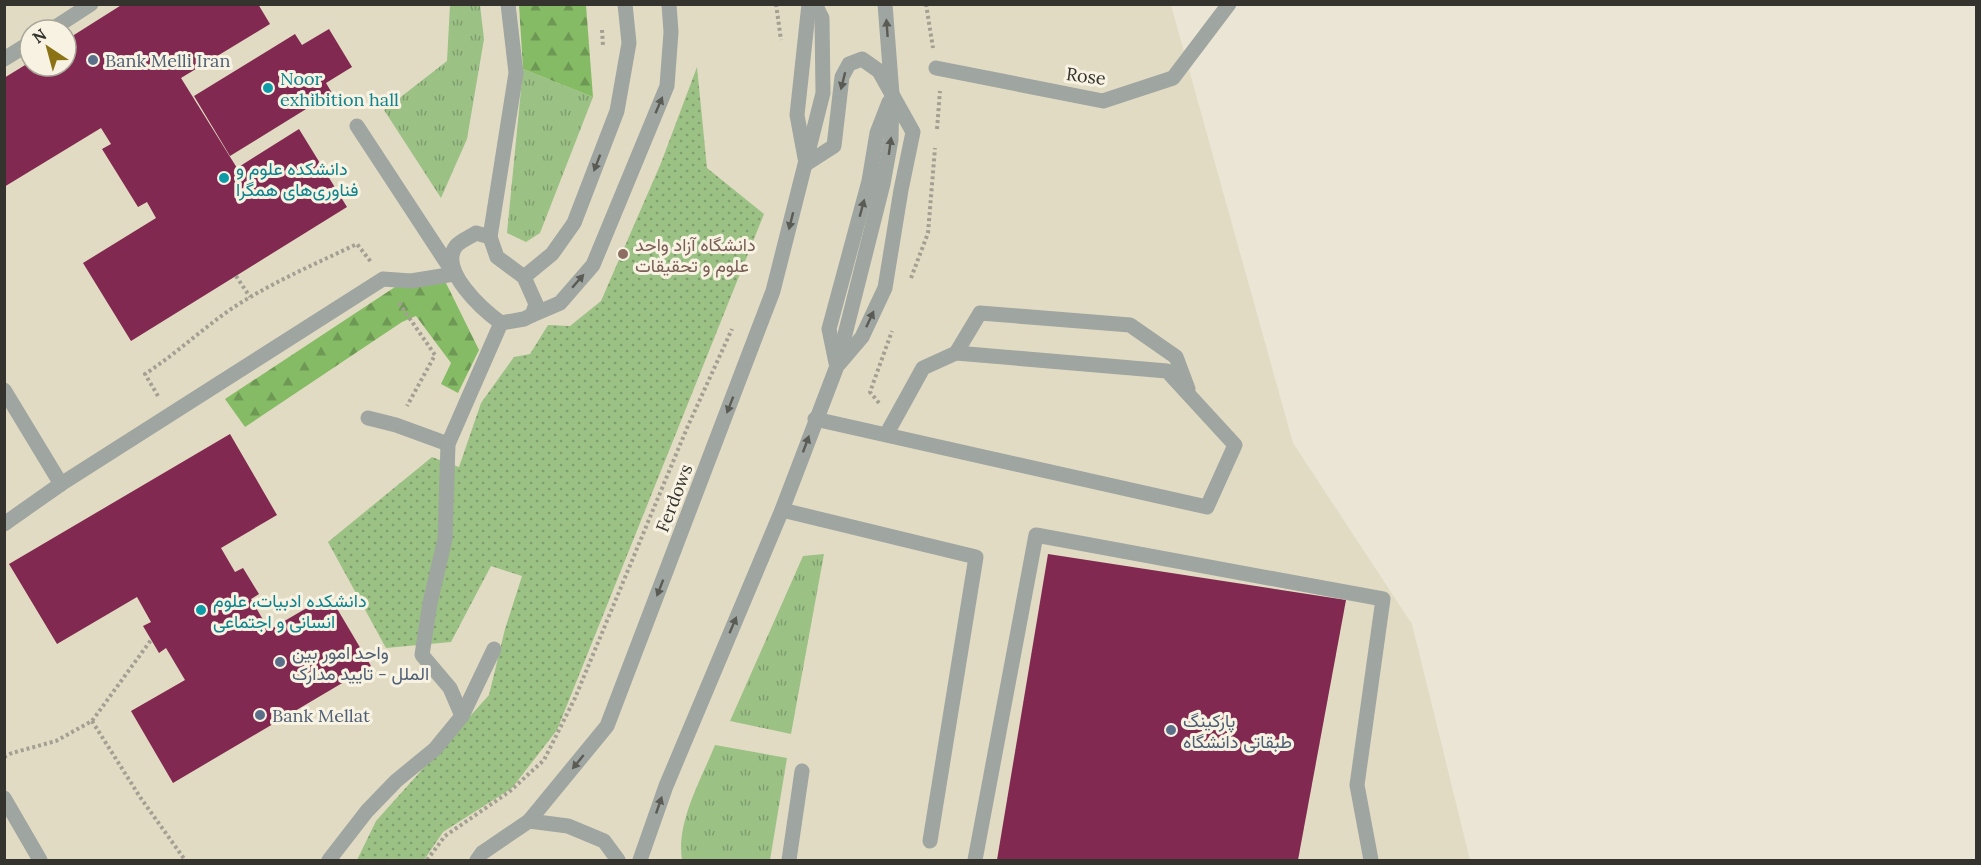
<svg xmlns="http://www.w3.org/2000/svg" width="1981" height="865" viewBox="0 0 1981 865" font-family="Lora,Vazirmatn,serif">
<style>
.built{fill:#e2dbc4;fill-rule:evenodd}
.grass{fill:url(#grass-tufts)}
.forest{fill:url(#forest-firs)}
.garden{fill:url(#garden-dots)}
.building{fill:#812950}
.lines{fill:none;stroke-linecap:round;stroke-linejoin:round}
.path{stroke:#a39f93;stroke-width:4;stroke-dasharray:3 3;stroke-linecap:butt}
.lane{stroke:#9fa5a0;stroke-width:15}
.street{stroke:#9fa5a0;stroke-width:15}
.oneway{fill:#5a5b55}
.service-dot{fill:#5c6f8a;stroke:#f7f2e2;stroke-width:2}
.culture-dot{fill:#0f9aa8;stroke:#f7f2e2;stroke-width:2}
.education-dot{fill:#8d6e63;stroke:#f7f2e2;stroke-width:2}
.labels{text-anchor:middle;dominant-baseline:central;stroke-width:6;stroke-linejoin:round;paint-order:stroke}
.service-label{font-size:18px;fill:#4e5e75;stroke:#f7f2e2;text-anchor:start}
.street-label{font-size:18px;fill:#35332d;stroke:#f7f2e2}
.culture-label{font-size:18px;fill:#0d838f;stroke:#f7f2e2;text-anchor:start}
.education-label{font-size:18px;fill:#785e54;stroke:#f7f2e2;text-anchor:start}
</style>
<defs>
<pattern id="grass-tufts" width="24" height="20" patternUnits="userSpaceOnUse" patternTransform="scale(1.5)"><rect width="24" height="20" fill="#9bc185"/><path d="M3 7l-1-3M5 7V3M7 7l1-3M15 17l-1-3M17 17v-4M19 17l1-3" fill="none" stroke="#7f9d6d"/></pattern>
<pattern id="forest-firs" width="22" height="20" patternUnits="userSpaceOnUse" patternTransform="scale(1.5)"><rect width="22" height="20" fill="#86bb66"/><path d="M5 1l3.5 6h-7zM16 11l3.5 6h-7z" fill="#6e9954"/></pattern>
<pattern id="garden-dots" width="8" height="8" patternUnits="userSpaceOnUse" patternTransform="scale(1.5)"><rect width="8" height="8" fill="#9bc185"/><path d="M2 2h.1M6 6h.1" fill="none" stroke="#7f9d6d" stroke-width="1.8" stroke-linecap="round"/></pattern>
</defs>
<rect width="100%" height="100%" fill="#eae5d5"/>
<!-- built -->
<path class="built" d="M 5,4 L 1171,5 L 1293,443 L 1412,624 L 1470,860 L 5,860 ZM 30,30 L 66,30 L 66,66 L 30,66 Z"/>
<!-- grass -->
<g class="grass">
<polygon points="450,5 480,5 484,39 467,139 441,198 384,110 447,61"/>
<polygon points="523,69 593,97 540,233 526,242 507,233"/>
<polygon points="824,554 791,734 730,721 803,556"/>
<path d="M 715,745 L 787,758 L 770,860 L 682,860 C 676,822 701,780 715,745 Z"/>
</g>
<!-- forest -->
<g class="forest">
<polygon points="519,5 586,5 593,97 523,69"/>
<polygon points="445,281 479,350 458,393 441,384 451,363 416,316 402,322 245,427 225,399 395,287"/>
</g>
<!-- garden -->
<polygon class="garden" points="697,67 707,168 764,214 557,730 512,788 443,832 424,860 357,860 376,821 489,695 505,629 522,576 491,566 451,642 386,648 328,542 432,457 459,467 481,403 514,357 530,354 548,325 570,326 601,301 661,163"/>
<!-- building -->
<g class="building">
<polygon points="123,4 258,4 270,24 181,78 237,168 299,129 347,207 131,341 83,263 156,218 147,202 138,207 102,149 111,144 101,128 4,187 4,78 30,62 30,66 66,66 66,40"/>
<polygon points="329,29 352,67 326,83 332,93 230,156 194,96 295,34 302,45"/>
<polygon points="230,434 277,515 221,548 235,572 243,568 259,594 251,599 269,630 329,595 371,666 173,783 131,711 185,680 166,648 159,653 143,626 151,622 137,597 57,644 9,564"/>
<polygon points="1048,554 1346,600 1298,860 997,860"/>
</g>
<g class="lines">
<!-- path -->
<g class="path">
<polyline points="776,4 781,40"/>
<polyline points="926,4 933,48"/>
<polyline points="602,30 603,46"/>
<polyline points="937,129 940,91"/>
<polyline points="236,276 250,297"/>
<polyline points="911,278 928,233 935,148"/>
<polyline points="399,303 435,355 407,406"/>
<path d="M 158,396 L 145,374 C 176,354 203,328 234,307 C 273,282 315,264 357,244 L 371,262"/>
<polyline points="879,403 870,392 892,331"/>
<polyline points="92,721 140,797 185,860"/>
<polyline points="4,757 12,753 56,741 92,721 151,640"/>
<polyline points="427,860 445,836 509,792 544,760 575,698 687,428 732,329"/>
</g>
<!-- lane -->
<g class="lane">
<polyline points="51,30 91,4"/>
<polyline points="4,59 30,43"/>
<polyline points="805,158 797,115 809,4"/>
<polyline points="806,164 834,146 842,77 849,64 862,59 879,71 913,132 901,190 885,288 862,337 839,364"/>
<path d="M 476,233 L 490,237 L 497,257 L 524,277 L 536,304 L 532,315 L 524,319 L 501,323 C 483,310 438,270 456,246 C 460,241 470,237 476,233 Z"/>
<polyline points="490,237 516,73 508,4"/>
<polyline points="524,277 552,254 574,223 617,111 629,43 625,4"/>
<polyline points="532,315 560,303 593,265 667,86 671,32 669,4"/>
<polyline points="956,353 980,313 1130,325 1176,357 1188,389"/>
<polyline points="836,363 829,329 869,181 877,133 889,102"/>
<polyline points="4,390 61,484"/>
<polyline points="368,418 396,425 448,444"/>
<polyline points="815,419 1207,507 1235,445 1167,371 956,353 923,368 886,435"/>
<polyline points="782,510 976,557 930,841"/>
<polyline points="4,524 61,484 383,279 411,281 454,274 357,126"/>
<polyline points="462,716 450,688 422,655 430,603 445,539 448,444 501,323"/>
<polyline points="4,798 40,860"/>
<polyline points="529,821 607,726 773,291 823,93 822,18 815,4"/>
<polyline points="329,860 367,811 396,781 435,749 462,716 494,649"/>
<polyline points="477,860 482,853 529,821 568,826 604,841 618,860"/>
<polyline points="640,860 666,786 782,510 837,366 883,184 891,140 892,94 885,4"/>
<polyline points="789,860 802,771"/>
<polyline points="975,860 1036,535 1383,599 1357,785 1371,860"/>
</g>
<!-- street -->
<polyline class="street" points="936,68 1103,101 1173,78 1229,4"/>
</g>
<!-- one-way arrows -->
<defs><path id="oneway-solid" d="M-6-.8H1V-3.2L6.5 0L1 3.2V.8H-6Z" transform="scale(1.5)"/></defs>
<g class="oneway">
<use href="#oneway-solid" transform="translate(887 28) rotate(-94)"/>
<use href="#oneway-solid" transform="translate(843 81) rotate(104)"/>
<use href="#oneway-solid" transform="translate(659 105) rotate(-67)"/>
<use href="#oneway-solid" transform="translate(890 146) rotate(-82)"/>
<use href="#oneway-solid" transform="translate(597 163) rotate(111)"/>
<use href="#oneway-solid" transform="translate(862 208) rotate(-75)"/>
<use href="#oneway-solid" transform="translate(791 221) rotate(104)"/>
<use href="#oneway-solid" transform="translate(578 281) rotate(-49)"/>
<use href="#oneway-solid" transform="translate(870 319) rotate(-65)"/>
<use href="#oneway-solid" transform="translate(730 405) rotate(111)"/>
<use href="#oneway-solid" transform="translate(806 444) rotate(-70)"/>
<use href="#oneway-solid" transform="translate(660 588) rotate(111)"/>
<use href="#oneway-solid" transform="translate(733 625) rotate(-67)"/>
<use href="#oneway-solid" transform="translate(578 762) rotate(129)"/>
<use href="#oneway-solid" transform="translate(659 805) rotate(-71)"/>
</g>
<!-- markers -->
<g class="service-dot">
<circle cx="93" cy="60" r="6"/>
<circle cx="280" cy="662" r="6"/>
<circle cx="260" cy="715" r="6"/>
<circle cx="1171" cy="730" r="6"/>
</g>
<g class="culture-dot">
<circle cx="268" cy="88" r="6"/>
<circle cx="224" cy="178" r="6"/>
<circle cx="201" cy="610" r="6"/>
</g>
<circle class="education-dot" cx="623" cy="254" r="6"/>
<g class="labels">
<!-- service labels -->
<g class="service-label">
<text x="105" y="60">Bank Melli Iran</text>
<text x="292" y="652">واحد امور بین<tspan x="292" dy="21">الملل - تایید مدارک</tspan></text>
<text x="272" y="715">Bank Mellat</text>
<text x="1183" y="720">پارکینگ<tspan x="1183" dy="21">طبقاتی دانشگاه</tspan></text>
</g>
<!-- street labels -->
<g class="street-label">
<text transform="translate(1086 76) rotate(7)">Rose</text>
<text transform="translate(674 498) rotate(-69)">Ferdows</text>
</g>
<!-- culture labels -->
<g class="culture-label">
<text x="280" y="78">Noor<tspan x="280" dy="21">exhibition hall</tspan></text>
<text x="236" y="168">دانشکده علوم و<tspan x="236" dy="21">فناوری‌های همگرا</tspan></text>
<text x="213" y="600">دانشکده ادبیات، علوم<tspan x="213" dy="21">انسانی و اجتماعی</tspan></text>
</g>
<!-- education labels -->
<g class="education-label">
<text x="635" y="244">دانشگاه آزاد واحد<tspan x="635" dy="21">علوم و تحقیقات</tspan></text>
</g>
</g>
<!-- border -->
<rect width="1981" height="865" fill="none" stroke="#35332d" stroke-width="12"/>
<!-- north arrow -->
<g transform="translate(48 48) rotate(324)"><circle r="28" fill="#f7f2e2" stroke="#a9a69a" stroke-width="1.5"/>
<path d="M0-4.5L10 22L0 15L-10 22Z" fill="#8a7215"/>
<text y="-9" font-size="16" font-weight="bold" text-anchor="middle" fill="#35332d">N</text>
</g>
</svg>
